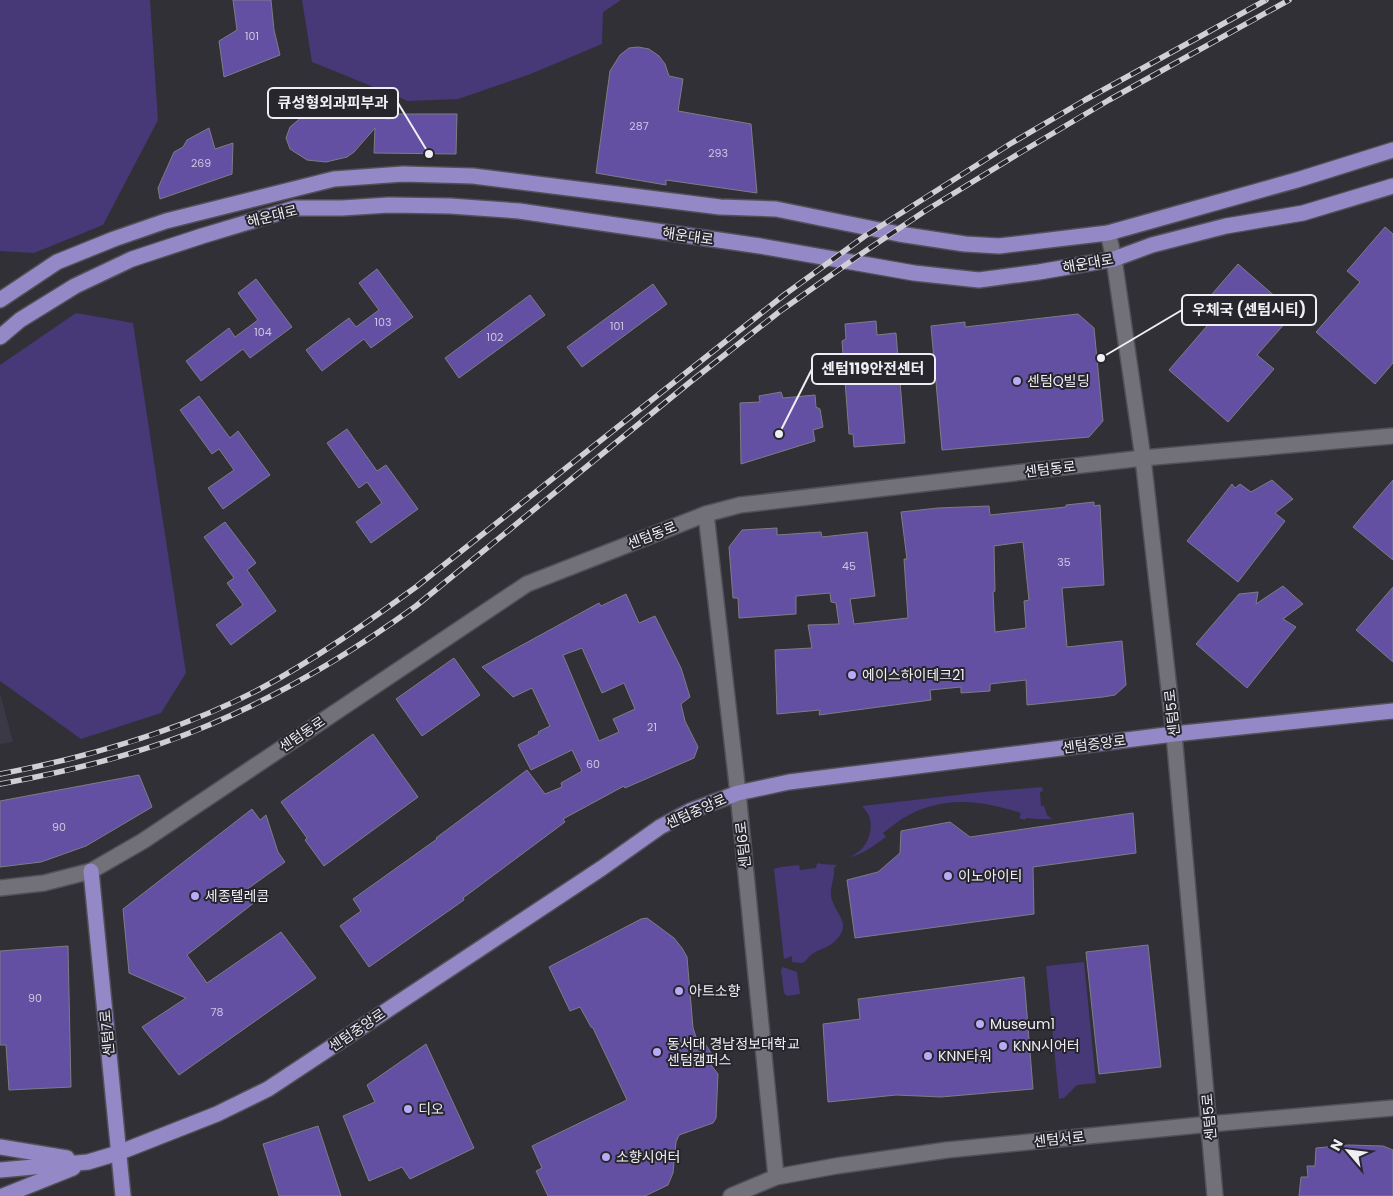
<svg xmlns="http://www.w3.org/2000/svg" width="1393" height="1196" viewBox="0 0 1393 1196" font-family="Poppins,'Noto Sans KR',sans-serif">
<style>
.built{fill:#3b3946}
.green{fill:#473877}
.building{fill:#6350a2;stroke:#7e7c85;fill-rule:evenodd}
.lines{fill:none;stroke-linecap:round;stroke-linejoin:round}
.minor-casing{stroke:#515056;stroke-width:18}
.major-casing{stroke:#515056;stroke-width:18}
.minor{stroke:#72717a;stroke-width:15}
.major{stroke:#9488c7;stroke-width:15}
.rail-casing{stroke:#d0cfd5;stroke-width:5.5}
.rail{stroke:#27262d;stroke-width:4;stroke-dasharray:11;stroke-linecap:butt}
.poi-dot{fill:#b8abf7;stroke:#27262d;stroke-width:2}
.labels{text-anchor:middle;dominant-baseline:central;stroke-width:4;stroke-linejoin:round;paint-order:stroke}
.number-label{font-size:11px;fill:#ccc6e0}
.street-label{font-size:14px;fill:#efeef4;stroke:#27262d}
.poi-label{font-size:14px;fill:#efeef4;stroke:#27262d;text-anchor:start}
.leader{fill:none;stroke:#efeef4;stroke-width:2}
.callout-dot{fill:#efeef4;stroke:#27262d;stroke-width:2}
.callout{fill:#27262d;stroke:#efeef4;stroke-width:2}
.callout-label{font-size:15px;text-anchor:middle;font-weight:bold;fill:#efeef4}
</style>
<rect width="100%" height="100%" fill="#313037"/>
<!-- built -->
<polygon class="built" points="0,693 13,742 0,744"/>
<!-- green -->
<g class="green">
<polygon points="0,0 150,0 158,120 103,225 34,253 0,251"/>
<polygon points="302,0 621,0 603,12 602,44 528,75 458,99 408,101 312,62"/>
<polygon points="76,313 133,323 186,673 161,713 81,739 0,681 0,365"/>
<path d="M 1042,787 L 1043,791 L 1040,792 L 1041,806 L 1044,806 L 1047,815 L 1052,819 L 1037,819 L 1026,818 L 1025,820 L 1019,818 L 1021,813 C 979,800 941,795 902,819 C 895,823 890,828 883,833 L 886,837 C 874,845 861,857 846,857 C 864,855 875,833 869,816 C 867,812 865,809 862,806 L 983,792 Z"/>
<path d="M 819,863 L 821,864 L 837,865 L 834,868 C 835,878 830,886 831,896 C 834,914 854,923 835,941 C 827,949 818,949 811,955 C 808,957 806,961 803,963 L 792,962 L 792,956 L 784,959 L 774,869 L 781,867 L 799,865 L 800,870 L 816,868 L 817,864 Z"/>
<polygon points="1084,962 1096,1083 1077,1085 1064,1098 1059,1099 1046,966"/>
<polygon points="783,967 797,972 800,994 787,996 784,993 781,970"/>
</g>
<!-- building -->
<g class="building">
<polygon points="233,0 271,0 274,30 280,55 224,77 219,41 237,30"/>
<polygon points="638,47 649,49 659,56 665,64 669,76 683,79 678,111 751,124 757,193 666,180 666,185 596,173 610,71 620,55 629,48"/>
<polygon points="304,110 331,110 330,113 355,113 355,118 375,118 390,119 391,114 457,114 456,154 374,153 375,128 354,152 347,157 326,162 307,160 290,149 286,138 290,127 303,116"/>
<polygon points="209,128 215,149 233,143 232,174 160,199 158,188 174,152 183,147 187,140"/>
<polygon points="1385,227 1393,234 1393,363 1375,384 1316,332 1360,282 1347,271"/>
<polygon points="1238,264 1294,313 1257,355 1274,369 1228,422 1169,370 1213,319 1200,308"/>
<polygon points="377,269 413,317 371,348 364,339 322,371 306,350 349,318 356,327 379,310 359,283"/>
<polygon points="256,279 292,327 250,358 243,349 201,381 186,361 229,328 235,337 258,320 238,293"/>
<polygon points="653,284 667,304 582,367 567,347"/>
<polygon points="530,295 545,315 459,378 445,358"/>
<polygon points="1078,314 1094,328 1103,421 1089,437 942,450 931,326 965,322 965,327"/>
<polygon points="876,321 877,335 896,333 905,443 854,447 853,434 849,434 842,341 846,339 845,324"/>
<polygon points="781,392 783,398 815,395 816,407 820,409 823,427 813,430 815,441 741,464 740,403 760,402 759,396"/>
<polygon points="199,396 230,438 238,431 270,475 223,509 208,488 234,470 219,449 212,454 180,410"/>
<polygon points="347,429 377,471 386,465 418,509 371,543 356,522 382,503 367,482 359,488 327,443"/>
<polygon points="1272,480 1293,499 1275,513 1285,521 1238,582 1187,541 1232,484 1235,488 1240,484 1251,492"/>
<polygon points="1393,480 1393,560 1353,527"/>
<path d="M 1094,502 L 1094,506 L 1100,505 L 1104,585 L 1062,588 L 1067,647 L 1122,641 L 1126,685 L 1115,695 L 1103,697 L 1027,705 L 1026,680 L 990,684 L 990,691 L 961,693 L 961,687 L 930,690 L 931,700 L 819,715 L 820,710 L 777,714 L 775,650 L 812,648 L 808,625 L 839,624 L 836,603 L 831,602 L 830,593 L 796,596 L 796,614 L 739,618 L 738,598 L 733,598 L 729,547 L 742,530 L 777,528 L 777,535 L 821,532 L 822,537 L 867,532 L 875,596 L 850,599 L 854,624 L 908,618 L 904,559 L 907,559 L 901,512 L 938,508 L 989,506 L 990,515 L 1066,507 L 1066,505 ZM 1023,542 L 1029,600 L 1024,601 L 1026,628 L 995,632 L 993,592 L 995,591 L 994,546 Z"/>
<polygon points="225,522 256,563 247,570 276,611 231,645 216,625 243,605 227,583 234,578 204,537"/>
<polygon points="1283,586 1303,604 1283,619 1296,627 1247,688 1196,644 1239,594 1258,592 1256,604"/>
<polygon points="1393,587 1393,662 1356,630"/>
<path d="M 626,594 L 639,623 L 655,616 L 681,668 L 690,697 L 681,704 L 685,721 L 698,747 L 694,758 L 625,788 L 624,786 L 563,819 L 565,822 L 463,898 L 464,900 L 369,967 L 340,926 L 361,911 L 353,899 L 437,839 L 436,838 L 527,770 L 545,794 L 562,787 L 561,783 L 582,771 L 572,750 L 531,770 L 518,745 L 539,734 L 538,732 L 550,726 L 532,688 L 513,697 L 482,667 L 599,603 L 601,606 ZM 582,648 L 602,693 L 624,683 L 635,709 L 613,719 L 619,732 L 599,741 L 563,655 Z"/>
<polygon points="454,658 480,695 422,736 396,699"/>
<polygon points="373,734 418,797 324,866 305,840 307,838 281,802"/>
<polygon points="139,775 152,807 86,846 41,862 0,867 0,801"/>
<polygon points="252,809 260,820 266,815 278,852 285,862 246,890 255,902 187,955 207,983 281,932 316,978 179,1075 142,1027 186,998 129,973 123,909"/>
<polygon points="1133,813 1136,853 1033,867 1034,914 855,938 847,880 878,872 900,853 901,831 950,822 970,837"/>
<polygon points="647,918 674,938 682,948 687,957 693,1028 696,1037 702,1045 706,1045 714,1058 708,1061 718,1074 716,1118 713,1123 679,1135 676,1142 673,1173 668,1185 645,1196 548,1196 536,1171 542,1168 532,1146 627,1100 593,1028 591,1027 580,1007 570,1011 549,967 641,919"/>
<polygon points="1148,945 1161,1067 1099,1074 1086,952"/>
<polygon points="68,946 71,1087 9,1090 6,1045 0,1045 0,951"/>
<polygon points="1024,977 1033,1089 941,1097 896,1095 828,1102 823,1024 860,1019 858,999"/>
<polygon points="426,1044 474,1148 410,1179 402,1167 369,1181 343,1116 375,1102 367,1085"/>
<polygon points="318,1126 341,1196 279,1196 263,1144"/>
<polygon points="1349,1145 1383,1146 1393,1150 1393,1196 1299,1196 1301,1177 1308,1177 1307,1166 1315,1166 1316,1148"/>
</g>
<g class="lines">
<!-- minor casing -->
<g class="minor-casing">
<g id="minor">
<polyline points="1108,233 1114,259 1143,458 1174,734 1215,1196"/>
<polyline points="706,514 738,793 776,1177"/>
<polyline points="0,888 44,883 91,871 143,841 527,584 706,514 740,505 1143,458 1393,436"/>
<polyline points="731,1196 776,1177 836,1166 947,1150 1210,1124 1393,1108"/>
</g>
</g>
<!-- major casing -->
<g class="major-casing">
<g id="major">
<polyline points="0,300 57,262 114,239 166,221 334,179 403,174 473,176 720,207 776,209 899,234 965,244 999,246 1108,233 1297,180 1393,150"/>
<polyline points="0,337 20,320 75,286 132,259 202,236 295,208 342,208 389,205 450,206 519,211 760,246 914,273 979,280 1039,272 1114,259 1152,245 1226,226 1303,213 1393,186"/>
<polyline points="91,871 123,1196"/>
<polyline points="0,1147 67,1158"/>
<polyline points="0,1170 88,1162 118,1153 217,1114 268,1089 602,868 660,827 690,811 738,793 789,782 1174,734 1393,711"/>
<polyline points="3,1196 73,1168"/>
</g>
</g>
<!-- minor -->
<use href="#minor" class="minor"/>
<!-- major -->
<use href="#major" class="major"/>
<!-- rail casing -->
<g class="rail-casing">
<g id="rail">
<path d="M 0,774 C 89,757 177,732 258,690 C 314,660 365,624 416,587 L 784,295 L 865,236 L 1010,144 L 1085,100 L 1266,0"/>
<path d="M 0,784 C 71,771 142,754 209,725 C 283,694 351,653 416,606 L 689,383 L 779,312 L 861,254 L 925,211 L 1018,154 L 1109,100 L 1289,0"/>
</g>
</g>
<!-- rail -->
<use href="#rail" class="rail"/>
</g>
<!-- markers -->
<g class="poi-dot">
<circle cx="1017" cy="381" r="5"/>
<circle cx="852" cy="675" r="5"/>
<circle cx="948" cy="876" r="5"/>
<circle cx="195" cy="896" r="5"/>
<circle cx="679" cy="991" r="5"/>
<circle cx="980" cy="1024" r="5"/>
<circle cx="1003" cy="1046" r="5"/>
<circle cx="657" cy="1052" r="5"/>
<circle cx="928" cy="1056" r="5"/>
<circle cx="408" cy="1109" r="5"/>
<circle cx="606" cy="1157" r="5"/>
</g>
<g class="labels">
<!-- number labels -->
<g class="number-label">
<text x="252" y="36">101</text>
<text x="639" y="126">287</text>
<text x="718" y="153">293</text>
<text x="201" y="163">269</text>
<text x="383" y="322">103</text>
<text x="617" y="326">101</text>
<text x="263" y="332">104</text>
<text x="495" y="337">102</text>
<text x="1064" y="562">35</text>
<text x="849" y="566">45</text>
<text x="652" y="727">21</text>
<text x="593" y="764">60</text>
<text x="59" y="827">90</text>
<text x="35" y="998">90</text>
<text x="217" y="1012">78</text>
</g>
<!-- street labels -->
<g class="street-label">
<text transform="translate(272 216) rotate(-14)">해운대로</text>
<text transform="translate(688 236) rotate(8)">해운대로</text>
<text transform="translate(1088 263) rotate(-10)">해운대로</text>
<text transform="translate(1050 469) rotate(-7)">센텀동로</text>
<text transform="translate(652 535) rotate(-21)">센텀동로</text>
<text transform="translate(1172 713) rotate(-96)">센텀5로</text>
<text transform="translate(302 734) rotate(-34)">센텀동로</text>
<text transform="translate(1094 744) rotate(-7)">센텀중앙로</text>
<text transform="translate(696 811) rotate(-24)">센텀중앙로</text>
<text transform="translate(743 845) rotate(-96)">센텀6로</text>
<text transform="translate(357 1030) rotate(-34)">센텀중앙로</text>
<text transform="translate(107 1033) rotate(-95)">센텀7로</text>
<text transform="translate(1209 1117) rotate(-95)">센텀5로</text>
<text transform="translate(1059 1139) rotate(-6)">센텀서로</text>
</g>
<!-- poi labels -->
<g class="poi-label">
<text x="1027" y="381">센텀Q빌딩</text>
<text x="862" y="675">에이스하이테크21</text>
<text x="958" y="876">이노아이티</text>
<text x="205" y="896">세종텔레콤</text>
<text x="689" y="991">아트소향</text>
<text x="990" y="1024">Museum1</text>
<text x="667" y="1044">동서대 경남정보대학교<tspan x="667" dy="16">센텀캠퍼스</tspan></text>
<text x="1013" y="1046">KNN시어터</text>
<text x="938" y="1056">KNN타워</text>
<text x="418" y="1109">디오</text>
<text x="616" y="1157">소향시어터</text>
</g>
</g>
<!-- callouts -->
<path class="leader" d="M429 154L398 103M1101 358L1182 310M779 434L812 369"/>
<g class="callout-dot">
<circle cx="429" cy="154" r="5"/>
<circle cx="1101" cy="358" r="5"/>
<circle cx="779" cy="434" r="5"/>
</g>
<g class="callout">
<rect x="268" y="88" width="130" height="30" rx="5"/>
<rect x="1182" y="295" width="134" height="30" rx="5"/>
<rect x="812" y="354" width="123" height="30" rx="5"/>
</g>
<g class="callout-label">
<text x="333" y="108">큐성형외과피부과</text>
<text x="1249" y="315">우체국 (센텀시티)</text>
<text x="873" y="374">센텀119안전센터</text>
</g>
<!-- north arrow -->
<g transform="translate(1348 1151) rotate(298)" stroke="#27262d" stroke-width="4" paint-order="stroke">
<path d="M0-4L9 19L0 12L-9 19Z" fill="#efeef4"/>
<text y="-8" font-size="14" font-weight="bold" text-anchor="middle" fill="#efeef4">N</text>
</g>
</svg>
